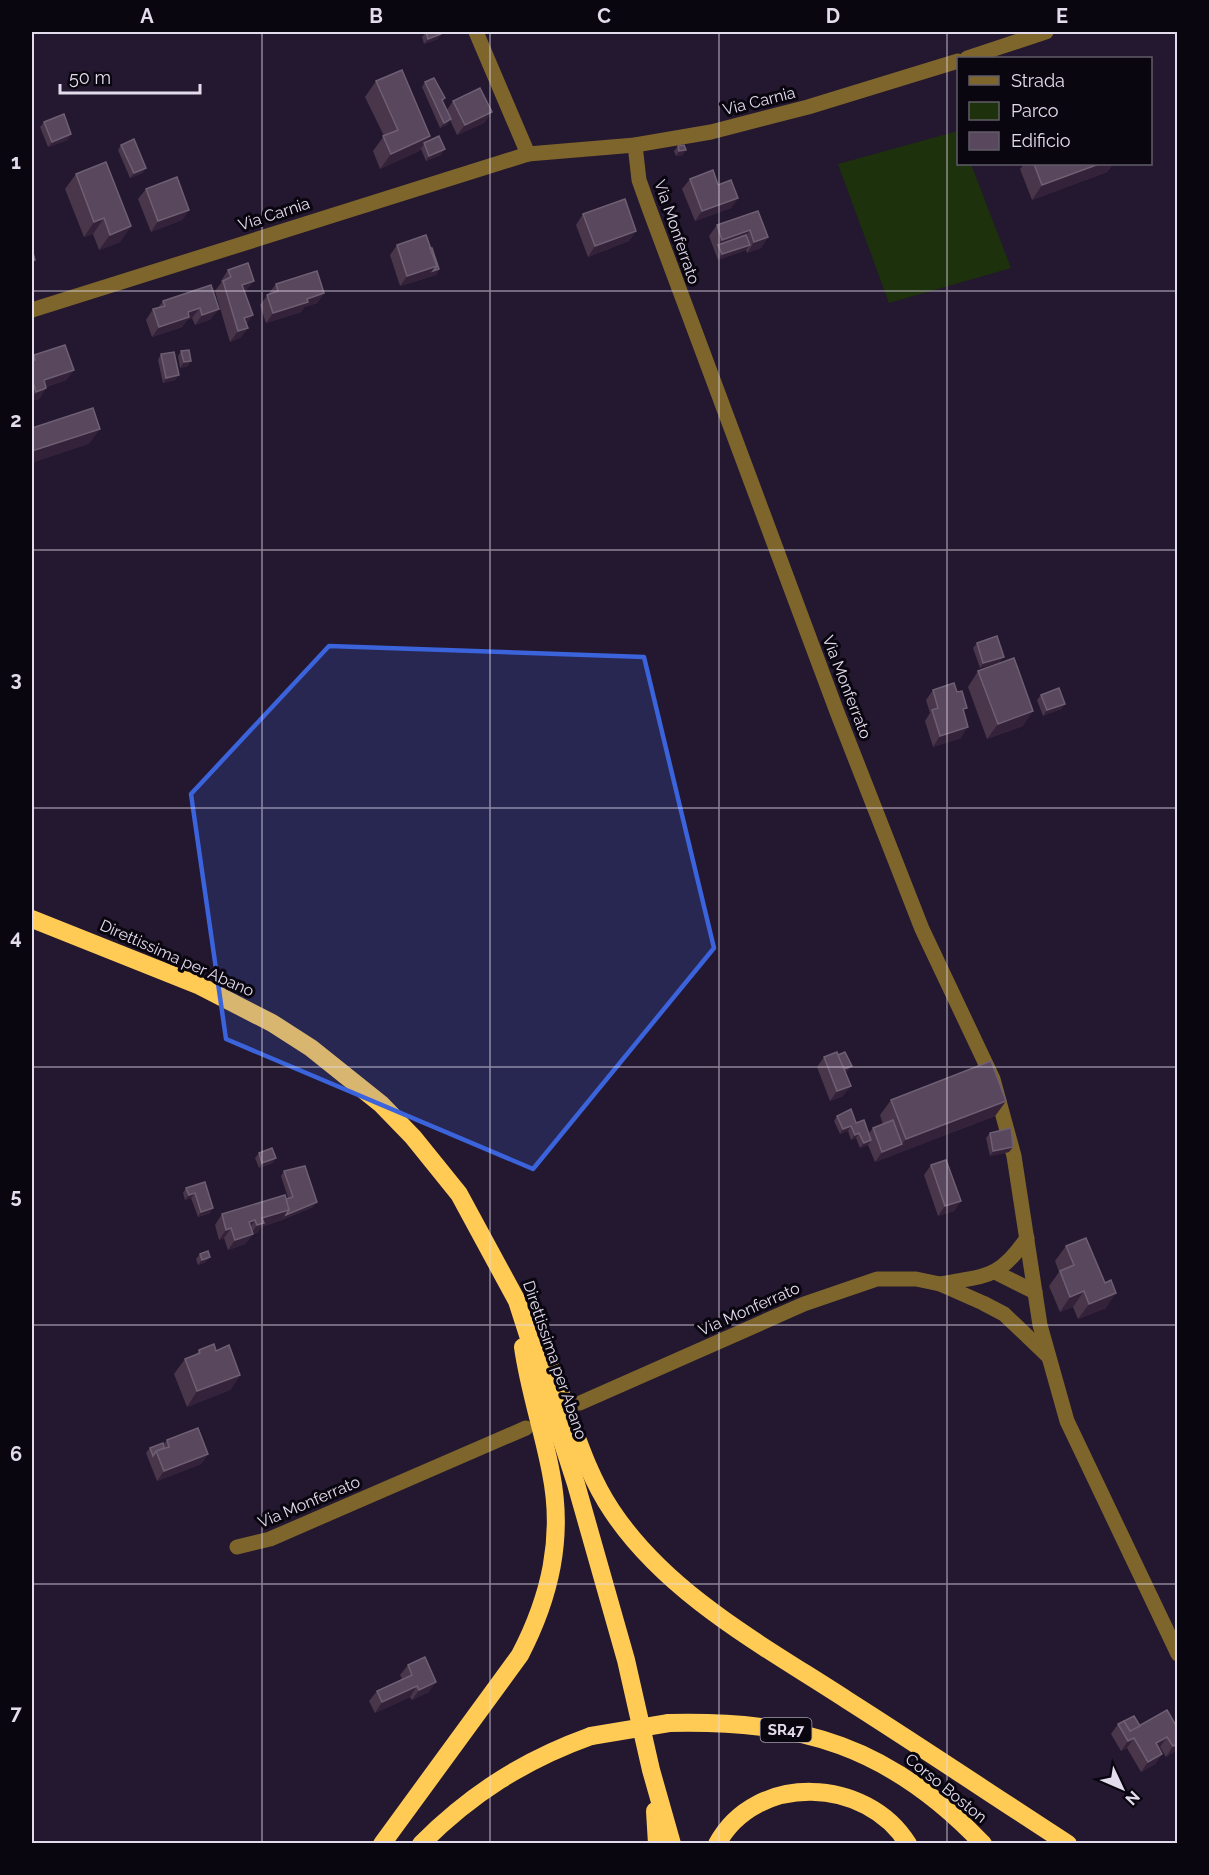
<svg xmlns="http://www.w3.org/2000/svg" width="1209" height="1875" viewBox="0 0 1209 1875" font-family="Raleway,sans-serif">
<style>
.green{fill:#1d310c}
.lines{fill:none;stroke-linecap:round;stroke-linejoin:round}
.minor{stroke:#7e652c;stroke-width:15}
.highway{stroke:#ffcb55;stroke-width:18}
.highway-bridge{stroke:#ffcb55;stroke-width:18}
.wall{fill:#49364b}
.shaded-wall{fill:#332239}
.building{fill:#59475d;stroke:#6f5f73;stroke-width:1.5}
.marked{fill:#3b63db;fill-opacity:0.2;stroke:#3b63db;stroke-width:4.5;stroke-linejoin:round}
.grid{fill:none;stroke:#e3dced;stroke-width:1.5;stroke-opacity:0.55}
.labels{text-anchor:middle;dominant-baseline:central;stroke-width:6;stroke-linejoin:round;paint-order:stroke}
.shield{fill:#0a0610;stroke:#a29cab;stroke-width:1.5}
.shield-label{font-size:15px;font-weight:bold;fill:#e3dced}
.street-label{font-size:16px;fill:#e3dced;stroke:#0a0610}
.neatline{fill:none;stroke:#e3dced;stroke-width:2}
.grid-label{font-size:20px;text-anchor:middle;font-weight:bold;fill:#e3dced}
</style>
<rect width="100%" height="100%" fill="#23182f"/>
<!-- green -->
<polygon class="green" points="958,131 958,164 971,164 1011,268 889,303 838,164"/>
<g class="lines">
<!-- minor -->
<g class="minor">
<polyline points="476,32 528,154"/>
<polyline points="967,58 1046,32"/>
<polyline points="635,145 639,180 649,208 837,712 922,929 993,1079 1014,1156 1040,1325 1067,1421 1178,1654"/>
<polyline points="32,310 528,154 635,145 711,132 808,107 958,61"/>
<polyline points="997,1273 1035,1292"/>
<path d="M 940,1284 C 986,1275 998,1280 1027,1238"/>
<polyline points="580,1403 804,1304 877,1279 916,1279 940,1284 983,1303 1004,1314 1048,1356"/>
<polyline points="237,1547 270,1539 526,1428"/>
</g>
<!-- highway -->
<g class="highway">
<polyline points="32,919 200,986 272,1023 311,1048 381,1104 413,1137 459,1194 517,1301 576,1484 626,1660 651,1770 672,1844"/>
<path d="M 540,1345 C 568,1399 578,1461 612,1511 C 668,1595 764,1646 847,1700 C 921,1747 994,1796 1068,1844"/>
<path d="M 669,1723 C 801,1720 890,1746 983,1844"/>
<polyline points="655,1811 657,1844"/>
<path d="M 382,1844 L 520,1655 C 550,1597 564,1538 551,1473 C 543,1430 529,1390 523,1347"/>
<path d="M 421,1844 C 471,1794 524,1760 591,1736"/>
<path d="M 717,1844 C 756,1772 867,1777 908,1844"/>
</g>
<!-- highway-bridge -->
<polyline class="highway-bridge" points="591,1736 669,1723"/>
</g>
<!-- wall -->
<g class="wall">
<polygon points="426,32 438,39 424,44 422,37"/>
<polygon points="376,81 430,136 425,142 441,155 426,161 421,149 419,151 380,169 373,151 384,136 365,97"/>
<polygon points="425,82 443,102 447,110 453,101 492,112 484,123 457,135 450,120 447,125 440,128 422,87"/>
<polygon points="44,122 68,140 48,147 40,127"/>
<polygon points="121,145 143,173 130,178 118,150"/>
<polygon points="678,146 683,155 676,156 674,151"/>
<polygon points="1024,164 1113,164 1107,172 1032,200 1020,169"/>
<polygon points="76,174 131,226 120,242 99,250 93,234 84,237 65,189"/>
<polygon points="690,179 718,185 738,198 731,208 695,221 682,189"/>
<polygon points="146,189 189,210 182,220 151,232 138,199"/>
<polygon points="758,211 768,237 761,248 747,253 746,250 718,260 709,236 717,225"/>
<polygon points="583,214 636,231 629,241 588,257 576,225"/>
<polygon points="397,245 430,248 439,269 436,275 400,286 390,255"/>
<polygon points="228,270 246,291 245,292 253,315 246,324 248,328 240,338 230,342 215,291 221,283 221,281"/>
<polygon points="276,284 324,293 317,303 304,307 301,312 266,323 260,305"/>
<polygon points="211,285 211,319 195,325 192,318 187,320 182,327 152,337 146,320 153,309 158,308 163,301"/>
<polygon points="181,351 188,366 180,368 178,356"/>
<polygon points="161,354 179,375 175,380 163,383 158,360"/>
<polygon points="34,355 74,370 66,380 46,387 46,388 39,399 32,401 32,359"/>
<polygon points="977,643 1000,662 980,668 973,648"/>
<polygon points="978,671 1023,726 987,739 968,687"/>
<polygon points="933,690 961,738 933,747 925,721 930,713 926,700"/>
<polygon points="1041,695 1065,704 1061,709 1043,716 1037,700"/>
<polygon points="824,1057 848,1071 845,1072 843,1096 830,1101 817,1067"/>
<polygon points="891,1100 1006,1101 995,1116 875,1162 868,1145 860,1148 856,1138 851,1140 848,1131 840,1134 834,1121 837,1116 856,1123 869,1133 873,1128 883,1124 880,1115"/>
<polygon points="990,1133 1009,1152 990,1156 986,1138"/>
<polygon points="259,1153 273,1163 259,1168 255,1158"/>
<polygon points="931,1165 961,1201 954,1211 938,1216 924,1175"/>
<polygon points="284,1171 313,1207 282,1220 261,1227 257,1233 253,1234 245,1244 228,1250 224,1238 219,1240 215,1225 222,1214 288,1198 281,1176"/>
<polygon points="205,1182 210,1213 198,1217 191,1198 185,1200 183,1193 186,1188"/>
<polygon points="1066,1246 1105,1283 1106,1308 1078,1319 1073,1307 1060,1312 1049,1286 1059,1272 1055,1261"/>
<polygon points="200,1254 206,1262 198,1265 196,1259"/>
<polygon points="199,1350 240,1375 230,1390 187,1407 174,1374 185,1359 196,1355"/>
<polygon points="167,1440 208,1454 201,1464 157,1481 146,1453 150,1448 163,1445"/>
<polygon points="408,1665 429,1692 412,1700 410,1697 375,1713 369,1701 377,1691 402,1679 400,1675"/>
<polygon points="1118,1724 1178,1729 1178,1749 1166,1757 1160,1747 1159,1748 1162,1754 1155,1764 1141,1772 1127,1748 1121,1751 1111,1734"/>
</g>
<!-- shaded-wall -->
<g class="shaded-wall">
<polygon points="441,34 438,39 424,44 428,39"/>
<polygon points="492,112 484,123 457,135 465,125"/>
<polygon points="451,119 447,125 440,128 444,123"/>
<polygon points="71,134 68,140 48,147 52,142"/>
<polygon points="430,136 419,151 380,169 391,154"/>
<polygon points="445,149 441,155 426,161 429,156"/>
<polygon points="686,150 683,155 676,156 679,151"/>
<polygon points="1099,164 1113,164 1107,172 1032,200 1042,185"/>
<polygon points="146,168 143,173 130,178 134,173"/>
<polygon points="738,198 731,208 695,221 702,211"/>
<polygon points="189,210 182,220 151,232 158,221"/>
<polygon points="104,218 93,234 84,237 94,222"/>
<polygon points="131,226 120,242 99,250 110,235"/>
<polygon points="750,230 743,241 718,245 722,240"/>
<polygon points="636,231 629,241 588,257 595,246"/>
<polygon points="768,237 761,248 747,253 754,242"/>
<polygon points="750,245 746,250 718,260 722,254"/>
<polygon points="437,266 439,269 436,275 400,286 407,276"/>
<polygon points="254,281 246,291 235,295 242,285"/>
<polygon points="324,293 317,303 304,307 301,312 266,323 273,313 307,299"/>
<polygon points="200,308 192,318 187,320 182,327 152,337 159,327 188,312"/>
<polygon points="219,309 211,319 195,325 202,315"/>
<polygon points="253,315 246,325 244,318"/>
<polygon points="248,328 240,338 230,342 238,331"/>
<polygon points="191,361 188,366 180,368 184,362"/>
<polygon points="74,370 66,380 36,390 44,380"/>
<polygon points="179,375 175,380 163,383 166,378"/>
<polygon points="46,388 39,399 32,401 32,398 36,392"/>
<polygon points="100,429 89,444 32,463 32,451"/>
<polygon points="1004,657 1000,662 980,668 983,663"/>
<polygon points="1065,704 1061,709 1043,716 1047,710"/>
<polygon points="1033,711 1023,726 987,739 998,724"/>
<polygon points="968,727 961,738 933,747 940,736"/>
<polygon points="852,1066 848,1071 839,1075 843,1070"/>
<polygon points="851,1086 843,1096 830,1101 837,1091"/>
<polygon points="1006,1101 995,1116 875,1162 882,1152 902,1144 906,1139"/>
<polygon points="851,1126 848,1131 840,1134 843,1129"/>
<polygon points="859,1133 856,1138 851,1140 855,1135"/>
<polygon points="871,1140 868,1145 860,1148 864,1143"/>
<polygon points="1013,1147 1009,1152 990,1156 993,1151"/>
<polygon points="276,1158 273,1163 259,1168 262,1163"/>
<polygon points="195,1193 191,1198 185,1200 189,1195"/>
<polygon points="961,1201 954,1211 938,1216 945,1206"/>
<polygon points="317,1202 313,1207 282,1220 286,1215"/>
<polygon points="213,1208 210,1213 198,1217 201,1212"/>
<polygon points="289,1210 282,1220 261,1227 257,1233 253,1234 245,1244 228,1250 235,1240 250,1235 262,1218"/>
<polygon points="255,1220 248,1231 249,1222"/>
<polygon points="231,1228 224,1238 219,1240 226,1230"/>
<polygon points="210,1257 206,1262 198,1265 202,1260"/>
<polygon points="1084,1291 1073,1307 1060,1312 1070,1297"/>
<polygon points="1116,1293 1106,1308 1078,1319 1089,1304"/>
<polygon points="240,1375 230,1390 187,1407 197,1391"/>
<polygon points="208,1454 201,1464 157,1481 164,1471"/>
<polygon points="436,1682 429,1692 412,1700 419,1690"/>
<polygon points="417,1686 410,1697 375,1713 382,1702"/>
<polygon points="1167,1737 1160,1747 1149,1753 1156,1743"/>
<polygon points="1134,1738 1127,1748 1121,1751 1128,1741"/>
<polygon points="1178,1744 1177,1750 1166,1757 1173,1746"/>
<polygon points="1162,1754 1155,1764 1141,1772 1148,1762"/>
</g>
<!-- building -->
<g class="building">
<polygon points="426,32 441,32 441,34 428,39"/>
<polygon points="402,70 430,136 391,154 383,136 398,130 376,81"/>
<polygon points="434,78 445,98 442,100 451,119 444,123 425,82"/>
<polygon points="480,88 492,112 465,125 453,101"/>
<polygon points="64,114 71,134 52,142 44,122"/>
<polygon points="439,136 445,149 429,156 424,143"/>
<polygon points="134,139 146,168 134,173 121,145"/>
<polygon points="684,145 686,150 679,151 678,146"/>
<polygon points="106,162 131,226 110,235 104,218 94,222 76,174"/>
<polygon points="1034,164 1099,164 1042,185"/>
<polygon points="713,170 718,185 731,180 738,198 702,211 690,179"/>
<polygon points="177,177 189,210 158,221 146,189"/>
<polygon points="625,199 636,231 595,246 583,214"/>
<polygon points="758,211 768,237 754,242 750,230 722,240 717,225"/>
<polygon points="426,235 437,266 407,276 397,245"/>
<polygon points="746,235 750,245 722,254 718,245"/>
<polygon points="430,248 432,248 439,269 433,271 437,266"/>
<polygon points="32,249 35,260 32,261"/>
<polygon points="248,263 254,281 242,285 253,315 244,318 248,328 238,331 223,281 231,277 228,270"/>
<polygon points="317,271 324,293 307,299 308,302 273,313 267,295 278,291 276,284"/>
<polygon points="211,285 219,309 202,315 200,308 188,312 189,317 159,327 153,309 165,306 163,301"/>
<polygon points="65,345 74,370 44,380 46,388 36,392 34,385 32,386 32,361 35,360 34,355"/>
<polygon points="189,350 191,361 184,362 181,351"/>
<polygon points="174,352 179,375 166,378 161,354"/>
<polygon points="93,408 100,429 32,451 32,428"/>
<polygon points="997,636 1004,657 983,663 977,643"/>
<polygon points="1014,658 1033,711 998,724 978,671"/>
<polygon points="954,683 957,692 962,691 967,708 963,709 968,727 940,736 932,710 938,708 933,690"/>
<polygon points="1059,688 1065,704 1047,710 1041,695"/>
<polygon points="837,1052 851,1086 837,1091 824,1057"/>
<polygon points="845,1052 852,1066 844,1069 838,1055"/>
<polygon points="991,1061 1006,1101 906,1139 891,1100"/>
<polygon points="851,1109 856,1123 864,1120 871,1140 864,1143 859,1133 855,1135 851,1126 843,1129 837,1116"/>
<polygon points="893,1120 902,1144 882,1152 873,1128"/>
<polygon points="1011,1128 1013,1147 993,1151 990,1133"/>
<polygon points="272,1148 276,1158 262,1163 259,1153"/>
<polygon points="946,1160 961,1201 945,1206 931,1165"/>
<polygon points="305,1166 317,1202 286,1215 289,1210 286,1199 293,1197 284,1171"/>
<polygon points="205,1182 213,1208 201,1212 195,1193 189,1195 186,1188"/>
<polygon points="285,1195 289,1210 262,1218 264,1223 257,1225 255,1220 249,1222 253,1234 235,1240 231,1228 226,1230 222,1214"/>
<polygon points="1086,1238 1105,1283 1111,1280 1116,1293 1089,1304 1084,1291 1070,1297 1060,1271 1074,1265 1066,1246"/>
<polygon points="208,1251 210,1257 202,1260 200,1254"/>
<polygon points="214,1344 216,1351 229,1345 240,1375 197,1391 185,1359 200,1353 199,1350"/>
<polygon points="198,1428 208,1454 164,1471 156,1451 169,1447 167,1440"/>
<polygon points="163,1443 164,1448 156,1451 153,1456 150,1448"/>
<polygon points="425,1657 436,1682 419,1690 417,1686 382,1702 377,1691 412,1675 408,1665"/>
<polygon points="1167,1710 1178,1729 1178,1744 1173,1746 1167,1737 1156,1743 1162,1754 1148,1762 1134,1738 1128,1741 1118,1724 1124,1721 1130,1731"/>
<polygon points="1134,1716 1140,1726 1130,1731 1124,1721"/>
</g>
<!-- marked area -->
<path class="marked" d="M 329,646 L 644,657 L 714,948 L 533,1169 L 226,1039 L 191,794 Z"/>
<!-- grid -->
<path class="grid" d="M 262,32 L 262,1844M 490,32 L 490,1844M 719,32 L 719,1844M 947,32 L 947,1844M 32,291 L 1178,291M 32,550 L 1178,550M 32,808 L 1178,808M 32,1067 L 1178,1067M 32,1325 L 1178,1325M 32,1584 L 1178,1584"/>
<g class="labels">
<!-- shield labels -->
<rect class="shield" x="760.5" y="1718" width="51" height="24" rx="4.5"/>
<g class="shield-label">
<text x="786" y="1730">SR47</text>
</g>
<!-- street labels -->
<g class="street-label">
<text transform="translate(759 101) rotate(-14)">Via Carnia</text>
<text transform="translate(274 214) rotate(-18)">Via Carnia</text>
<text transform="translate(677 232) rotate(71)">Via Monferrato</text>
<text transform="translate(847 687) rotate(69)">Via Monferrato</text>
<text transform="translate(177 958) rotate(24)">Direttissima per Abano</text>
<text transform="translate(749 1309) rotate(-24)">Via Monferrato</text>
<text transform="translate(555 1360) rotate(71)">Direttissima per Abano</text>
<text transform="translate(309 1502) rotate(-23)">Via Monferrato</text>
<text transform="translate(946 1788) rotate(39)">Corso Boston</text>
</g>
</g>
<!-- border -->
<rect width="1209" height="1875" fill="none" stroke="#0a0610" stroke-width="66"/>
<!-- legend -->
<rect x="957" y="57" width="195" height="108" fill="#0a0610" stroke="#615c68" stroke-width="1.5"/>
<rect x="969" y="76" width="30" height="9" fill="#7e652c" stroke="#615c68" stroke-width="1.5"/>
<text x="1011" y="87" font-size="18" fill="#e3dced">Strada</text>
<rect x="969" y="102" width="30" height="18" fill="#1d310c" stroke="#615c68" stroke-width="1.5"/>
<text x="1011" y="117" font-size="18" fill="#e3dced">Parco</text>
<rect x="969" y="132" width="30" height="18" fill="#59475d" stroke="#615c68" stroke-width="1.5"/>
<text x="1011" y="147" font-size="18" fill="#e3dced">Edificio</text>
<!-- north arrow -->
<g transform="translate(1122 1788) rotate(134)" stroke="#0a0610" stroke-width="4.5" paint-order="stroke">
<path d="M0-4.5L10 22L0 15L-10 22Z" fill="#e3dced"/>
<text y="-9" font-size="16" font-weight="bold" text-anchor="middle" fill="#e3dced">N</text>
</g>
<!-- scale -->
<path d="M60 84v9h140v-9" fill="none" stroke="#e3dced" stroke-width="3"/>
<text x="69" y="84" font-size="18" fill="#e3dced" stroke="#0a0610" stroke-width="4.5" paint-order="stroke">50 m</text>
<rect x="33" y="33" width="1143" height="1809" class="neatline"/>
<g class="grid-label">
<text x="147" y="23">A</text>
<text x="376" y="23">B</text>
<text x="604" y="23">C</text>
<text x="833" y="23">D</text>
<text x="1062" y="23">E</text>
<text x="16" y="169">1</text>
<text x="16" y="427">2</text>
<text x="16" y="686">3</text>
<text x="16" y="944">4</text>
<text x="16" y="1203">5</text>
<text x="16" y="1461">6</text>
<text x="16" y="1720">7</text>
</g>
</svg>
